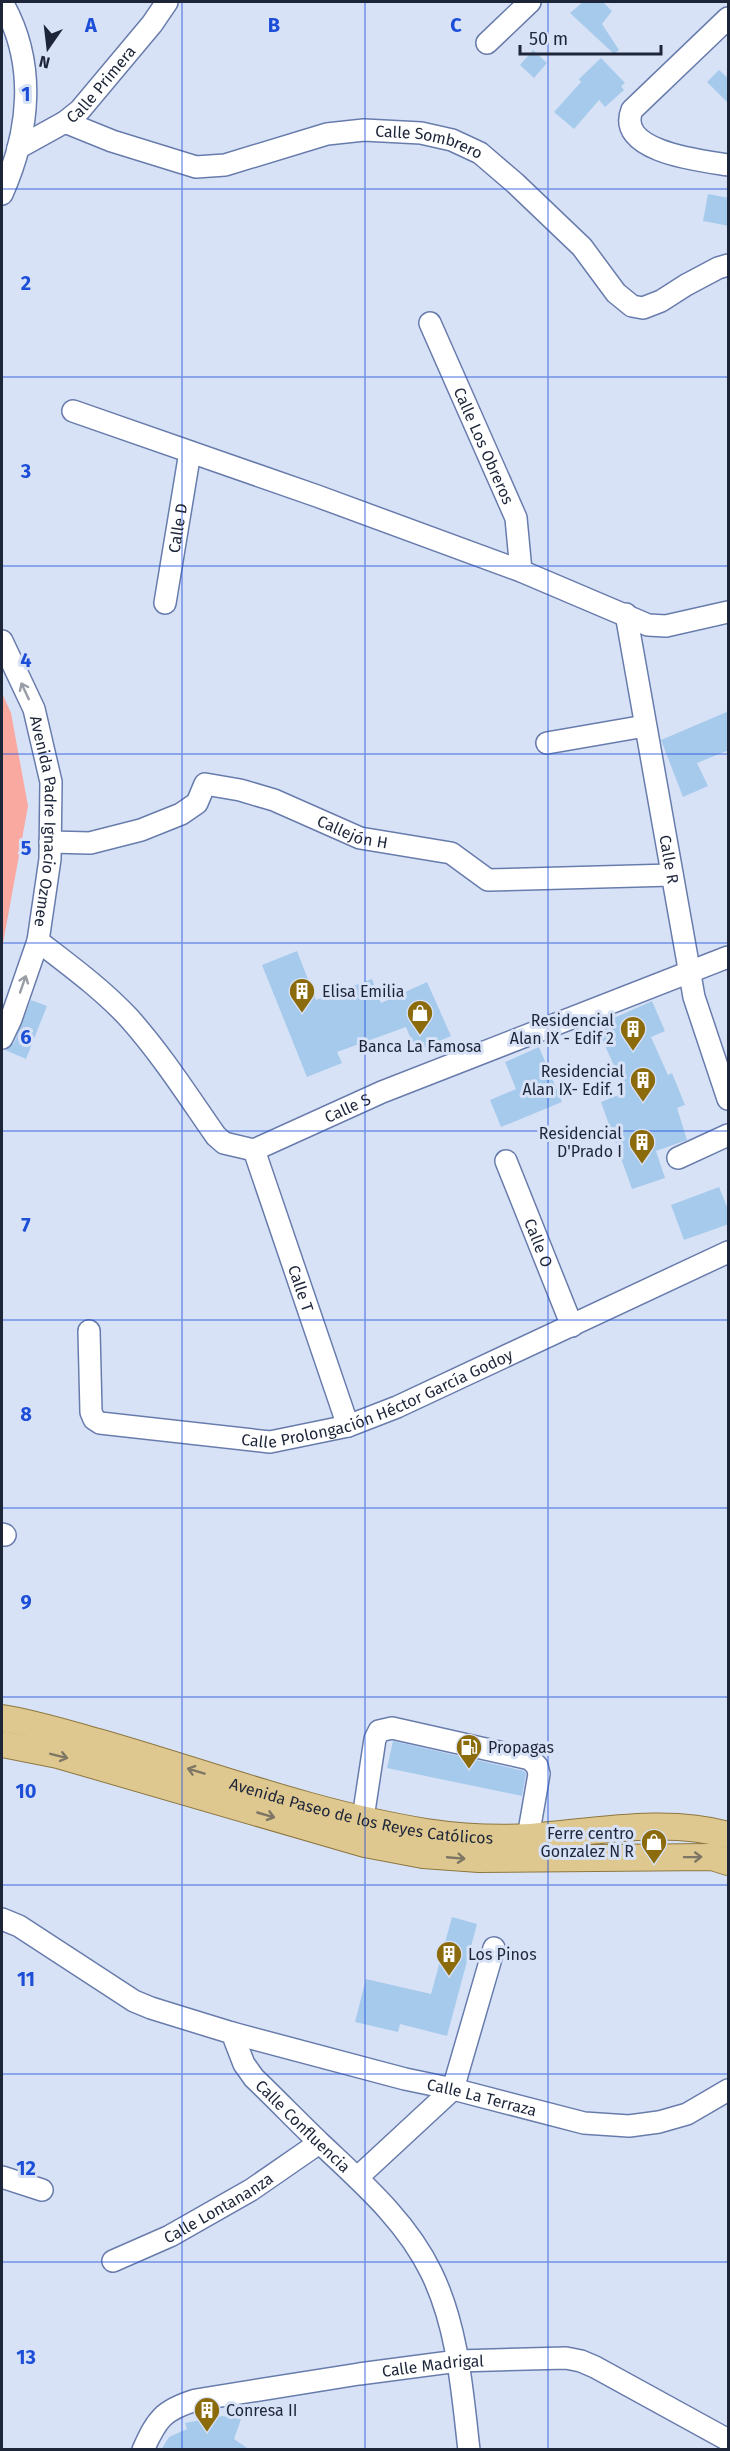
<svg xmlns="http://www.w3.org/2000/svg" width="730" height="2451" viewBox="0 0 730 2451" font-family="'Fira Sans',sans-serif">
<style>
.green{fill:#f9a99f}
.building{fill:#a6caec}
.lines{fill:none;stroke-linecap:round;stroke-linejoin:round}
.minor-casing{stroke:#687cac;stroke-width:24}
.major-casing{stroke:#8c7740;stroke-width:28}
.minor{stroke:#fff;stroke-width:21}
.major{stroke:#dec88f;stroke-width:26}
.oneway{stroke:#999da6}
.oneway2{stroke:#7e7664}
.grid{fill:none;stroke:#1d4ed8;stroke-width:1.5;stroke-opacity:0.55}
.labels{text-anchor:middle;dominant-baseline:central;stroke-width:6;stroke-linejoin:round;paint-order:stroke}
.street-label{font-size:16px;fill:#1d2539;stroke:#d8e2f7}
.poi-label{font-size:16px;fill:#1d2539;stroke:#d8e2f7;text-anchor:start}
.grid-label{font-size:20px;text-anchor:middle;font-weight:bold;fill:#1d4ed8;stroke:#d8e2f7;stroke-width:6;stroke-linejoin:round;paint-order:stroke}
</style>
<rect width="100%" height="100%" fill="#d8e2f7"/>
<!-- green -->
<polygon class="green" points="2,693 11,713 28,806 2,949"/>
<!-- building -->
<g class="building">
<polygon points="583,2 603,2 612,11 602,24 619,50 614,54 570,13"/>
<polygon points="533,50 547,63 534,78 520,65"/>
<polygon points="601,58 625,83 621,86 624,90 605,107 599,100 574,129 554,112 581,82 579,79"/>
<polygon points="719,70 729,79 729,104 707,82"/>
<polygon points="708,194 729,198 729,226 703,221"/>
<polygon points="729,711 729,750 697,763 708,786 683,797 661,740"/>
<polygon points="297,951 316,1000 372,979 381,1003 427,982 451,1036 416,1051 406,1027 337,1052 342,1063 307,1077 262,965"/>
<polygon points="31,1000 47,1006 26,1059 5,1050 14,1043"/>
<polygon points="652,1001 665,1031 651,1037 668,1075 672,1073 685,1105 677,1108 687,1140 656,1151 665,1178 632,1189 601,1102 626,1092 596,1026"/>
<polygon points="539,1047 562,1102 501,1127 490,1100 516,1089 505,1062"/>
<polygon points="719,1187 729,1212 729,1224 684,1240 671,1205"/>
<polygon points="393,1741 524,1771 526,1774 522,1796 387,1768"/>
<polygon points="452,1917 477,1924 447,2036 400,2024 398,2032 355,2022 366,1979 431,1994"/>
<polygon points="223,2416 241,2419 234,2439 250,2450 161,2450 169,2437 187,2429 185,2423"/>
</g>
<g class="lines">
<!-- minor casing -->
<g class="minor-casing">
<g id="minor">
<path d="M 728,18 L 632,110 C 615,152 703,161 728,165"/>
<polyline points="487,43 530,2"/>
<path id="s1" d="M 65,122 L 112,141 L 196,167 L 225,165 L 327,134 L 364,130 L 421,133 L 452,140 L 480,153 L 515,183 L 582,247 L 616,293 L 632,306 L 643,308 L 661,301 L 686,285 L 718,268 L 728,265"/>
<path id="s2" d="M 18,148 L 65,122 L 80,110 L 152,24 L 167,2"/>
<path d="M 2,194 C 30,131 37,63 2,2"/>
<path id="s3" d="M 430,323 L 516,518 L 521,571"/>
<polyline points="73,411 317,496 521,571 648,625 666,626 728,612"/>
<path id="s4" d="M 165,603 L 190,452"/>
<path id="s5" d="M 626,614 L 694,997 L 728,1099"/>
<path id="s6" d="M 2,641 L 34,709 L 51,782 L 50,859 L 38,941 L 11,1019 L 2,1038"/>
<polyline points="547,743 645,726"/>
<path id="s7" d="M 50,842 L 90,843 L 141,830 L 181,814 L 197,803 L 205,784 L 240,790 L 274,800 L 360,838 L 451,853 L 488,880 L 672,875"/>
<path id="s8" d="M 38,941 C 69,965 102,989 129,1018 C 162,1055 188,1096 216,1136 L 224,1143 L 254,1150 L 382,1092 L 728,957"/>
<path id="s9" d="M 254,1150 L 348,1426"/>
<polyline points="678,1158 728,1135"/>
<path id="s10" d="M 506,1161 L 572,1326"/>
<path id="s11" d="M 89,1331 L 91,1412 L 94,1419 L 100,1423 L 270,1442 L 348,1426 L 397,1407 L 728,1252"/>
<polyline points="2,1534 5,1535"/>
<polyline points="363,1818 375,1739 379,1731 392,1728 530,1759 537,1766 539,1774 528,1837"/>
<path id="s12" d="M 2,1919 L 19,1926 L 134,2001 L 151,2008 L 232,2033 L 244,2064 L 254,2078 C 276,2099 297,2121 319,2142 C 360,2181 406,2220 431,2272 C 458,2327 462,2390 469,2450"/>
<path id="s13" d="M 232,2033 L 405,2079 L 453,2089 L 584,2123 L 629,2126 L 659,2122 L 687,2114 L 728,2090"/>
<polyline points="2,2177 42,2190"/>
<polyline points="358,2177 453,2089 494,1948"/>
<path id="s14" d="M 113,2261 L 170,2236 L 251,2190 L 319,2143"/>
<path id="s15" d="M 143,2450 C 157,2419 163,2410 196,2400 L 359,2374 L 458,2361 L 566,2358 L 581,2361 L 595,2367 L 728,2440"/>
</g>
</g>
<!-- major casing -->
<g class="major-casing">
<g id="major">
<path id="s16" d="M 2,1718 C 34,1723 66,1733 98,1742 C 207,1773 314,1814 426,1832 C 460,1837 496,1839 530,1837 C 593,1832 667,1817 728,1835"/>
<polyline points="2,1744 58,1755 365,1844 423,1855 479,1859 712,1857 728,1862"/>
</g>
</g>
<!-- minor -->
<use href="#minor" class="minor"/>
<!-- major -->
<use href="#major" class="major"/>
</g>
<!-- one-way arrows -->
<defs><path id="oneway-shaft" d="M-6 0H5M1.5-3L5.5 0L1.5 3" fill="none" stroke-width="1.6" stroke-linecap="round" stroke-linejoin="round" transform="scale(1.5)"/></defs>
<g class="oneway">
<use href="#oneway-shaft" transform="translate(25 691) rotate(-115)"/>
<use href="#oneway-shaft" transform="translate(23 984) rotate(-71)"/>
</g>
<g class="oneway2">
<use href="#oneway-shaft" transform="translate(59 1756) rotate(14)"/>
<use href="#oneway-shaft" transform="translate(196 1771) rotate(-163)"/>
<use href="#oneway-shaft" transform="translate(266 1815) rotate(16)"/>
<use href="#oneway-shaft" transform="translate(693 1857) rotate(-1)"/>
<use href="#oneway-shaft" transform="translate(456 1858) rotate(5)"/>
</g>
<!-- grid -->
<path class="grid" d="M 182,2 L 182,2450M 365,2 L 365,2450M 548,2 L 548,2450M 2,189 L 728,189M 2,377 L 728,377M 2,566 L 728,566M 2,754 L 728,754M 2,943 L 728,943M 2,1131 L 728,1131M 2,1320 L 728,1320M 2,1508 L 728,1508M 2,1697 L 728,1697M 2,1885 L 728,1885M 2,2074 L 728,2074M 2,2262 L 728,2262"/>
<!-- icons -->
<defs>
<g id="building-pin" transform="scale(1.35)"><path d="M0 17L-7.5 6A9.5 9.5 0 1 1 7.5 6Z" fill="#8b6b0c" stroke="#d8e2f7"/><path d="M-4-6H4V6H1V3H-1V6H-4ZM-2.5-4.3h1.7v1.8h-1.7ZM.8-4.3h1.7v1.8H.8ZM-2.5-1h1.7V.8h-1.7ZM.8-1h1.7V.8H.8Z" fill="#fff"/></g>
<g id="shop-pin" transform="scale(1.35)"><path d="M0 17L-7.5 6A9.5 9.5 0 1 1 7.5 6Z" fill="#8b6b0c" stroke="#d8e2f7"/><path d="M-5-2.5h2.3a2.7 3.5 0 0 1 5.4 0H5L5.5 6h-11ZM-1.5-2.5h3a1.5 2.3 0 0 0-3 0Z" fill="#fff"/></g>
<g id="fuel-pin" transform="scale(1.35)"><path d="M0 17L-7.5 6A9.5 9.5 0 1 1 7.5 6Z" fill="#8b6b0c" stroke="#d8e2f7"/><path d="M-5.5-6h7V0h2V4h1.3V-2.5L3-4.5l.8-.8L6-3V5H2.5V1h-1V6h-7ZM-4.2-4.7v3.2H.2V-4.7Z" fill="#fff"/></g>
</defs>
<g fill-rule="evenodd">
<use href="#building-pin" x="302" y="991"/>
<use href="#shop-pin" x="420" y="1013"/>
<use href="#building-pin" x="633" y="1029"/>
<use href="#building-pin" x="643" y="1080"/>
<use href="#building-pin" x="642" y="1142"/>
<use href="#fuel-pin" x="469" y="1747"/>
<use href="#shop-pin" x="654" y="1842"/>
<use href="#building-pin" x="449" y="1954"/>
<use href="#building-pin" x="207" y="2410"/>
</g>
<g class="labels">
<!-- street labels -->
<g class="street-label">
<text stroke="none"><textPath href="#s2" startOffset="106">Calle Primera</textPath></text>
<text stroke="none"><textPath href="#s1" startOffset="378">Calle Sombrero</textPath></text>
<text stroke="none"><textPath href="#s3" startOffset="134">Calle Los Obreros</textPath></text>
<text stroke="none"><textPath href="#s4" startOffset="76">Calle D</textPath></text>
<text stroke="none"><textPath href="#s6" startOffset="189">Avenida Padre Ignacio Ozmee</textPath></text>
<text stroke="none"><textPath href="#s7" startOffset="332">Callejón H</textPath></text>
<text stroke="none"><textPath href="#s5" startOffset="249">Calle R</textPath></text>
<text stroke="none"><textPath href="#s8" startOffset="410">Calle S</textPath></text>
<text stroke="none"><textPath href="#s10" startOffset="88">Calle O</textPath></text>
<text stroke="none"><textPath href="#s9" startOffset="146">Calle T</textPath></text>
<text stroke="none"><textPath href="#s11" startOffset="382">Calle Prolongación Héctor García Godoy</textPath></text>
<text stroke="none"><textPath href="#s16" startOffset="372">Avenida Paseo de los Reyes Católicos</textPath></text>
<text stroke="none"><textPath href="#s13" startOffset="258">Calle La Terraza</textPath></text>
<text stroke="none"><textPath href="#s12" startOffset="378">Calle Confluencia</textPath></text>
<text stroke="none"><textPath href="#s14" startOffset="118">Calle Lontananza</textPath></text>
<text stroke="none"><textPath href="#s15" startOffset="316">Calle Madrigal</textPath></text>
</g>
<!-- poi labels -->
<g class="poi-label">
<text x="322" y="991">Elisa Emilia</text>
<text x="614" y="1020" text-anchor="end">Residencial<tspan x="614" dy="18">Alan IX - Edif 2</tspan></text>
<text x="420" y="1046" text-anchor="middle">Banca La Famosa</text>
<text x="624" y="1071" text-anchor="end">Residencial<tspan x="624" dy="18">Alan IX- Edif. 1</tspan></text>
<text x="622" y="1133" text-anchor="end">Residencial<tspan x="622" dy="18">D'Prado I</tspan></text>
<text x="488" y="1747">Propagas</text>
<text x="634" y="1833" text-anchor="end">Ferre centro<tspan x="634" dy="18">Gonzalez N R</tspan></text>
<text x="468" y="1954">Los Pinos</text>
<text x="226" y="2410">Conresa II</text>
</g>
</g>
<g class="grid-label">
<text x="91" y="32">A</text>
<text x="274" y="32">B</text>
<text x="456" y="32">C</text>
<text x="26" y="101">1</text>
<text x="26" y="290">2</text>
<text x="26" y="478">3</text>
<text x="26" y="667">4</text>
<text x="26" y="855">5</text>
<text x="26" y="1044">6</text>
<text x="26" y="1232">7</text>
<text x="26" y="1421">8</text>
<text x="26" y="1609">9</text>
<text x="26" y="1798">10</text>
<text x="26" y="1986">11</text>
<text x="26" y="2175">12</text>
<text x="26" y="2364">13</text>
</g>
<!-- border -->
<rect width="730" height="2451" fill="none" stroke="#1d2539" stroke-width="6"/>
<!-- north arrow -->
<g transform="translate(48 48) rotate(194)" stroke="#d8e2f7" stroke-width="4.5" paint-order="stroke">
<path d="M0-4.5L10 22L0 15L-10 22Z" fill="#1d2539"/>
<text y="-9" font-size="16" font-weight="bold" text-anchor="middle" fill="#1d2539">N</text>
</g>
<!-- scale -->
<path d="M520 45v9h141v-9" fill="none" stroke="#1d2539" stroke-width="3"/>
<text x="529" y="45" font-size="18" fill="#1d2539" stroke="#d8e2f7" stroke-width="4.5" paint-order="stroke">50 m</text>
</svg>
